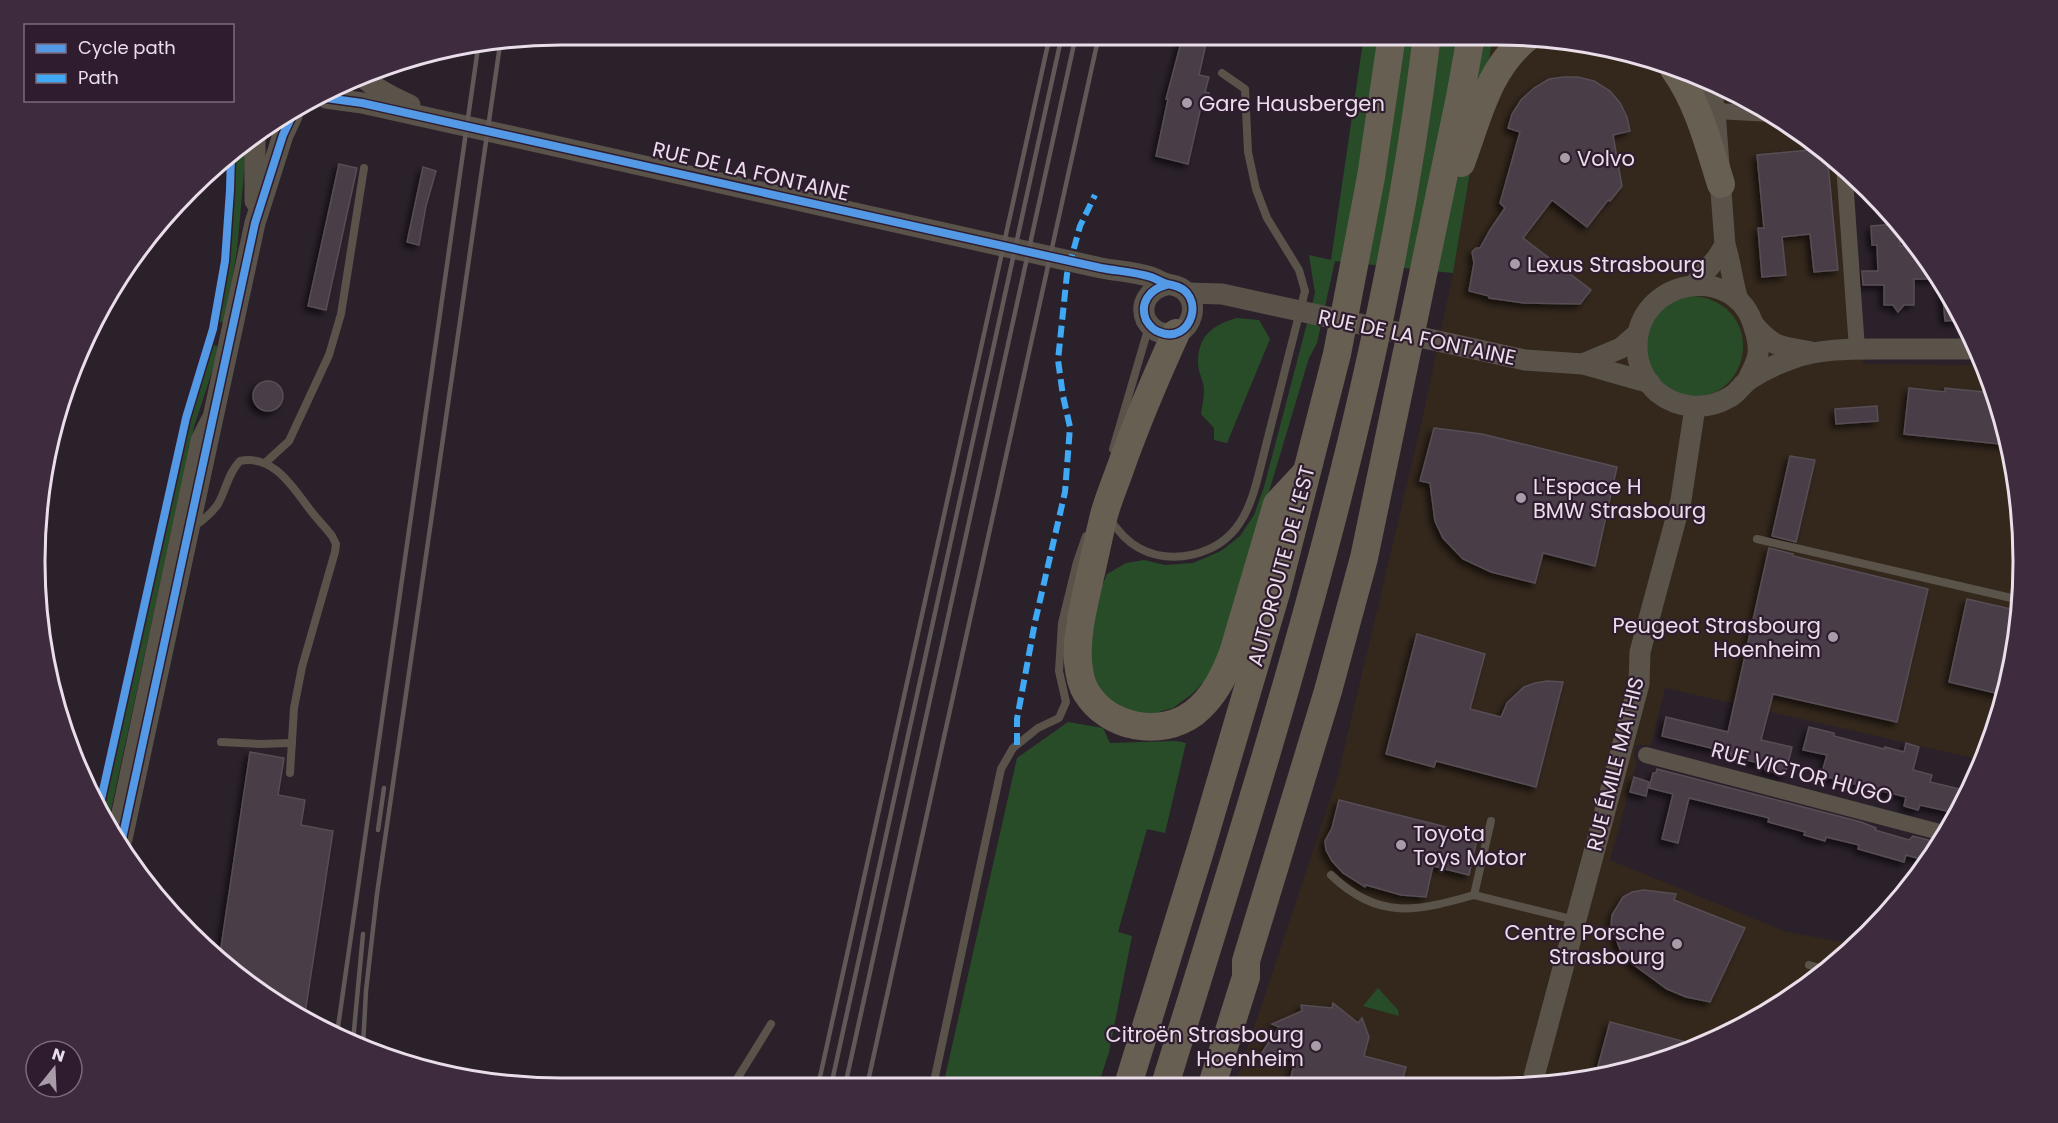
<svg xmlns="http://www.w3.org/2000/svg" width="2058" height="1123" viewBox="0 0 2058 1123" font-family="Poppins,sans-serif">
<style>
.commercial{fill:#34281d}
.green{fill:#284c28}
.building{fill:#483e46;stroke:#574d54;stroke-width:1.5;filter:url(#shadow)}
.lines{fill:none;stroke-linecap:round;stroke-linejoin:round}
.service{stroke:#5a534a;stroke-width:8}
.minor{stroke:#5a534a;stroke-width:16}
.tertiary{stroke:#5a534a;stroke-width:21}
.trunk{stroke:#685f53;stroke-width:28}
.rail{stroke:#605958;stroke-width:4.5}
.quiet{stroke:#3fa9f5;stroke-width:6;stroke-dasharray:12 6;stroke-linecap:butt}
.cycleway-casing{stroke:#2f1d2f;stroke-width:11}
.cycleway{stroke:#5399e6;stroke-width:8}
.poi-dot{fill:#a79ca7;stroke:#2f1d2f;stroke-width:2}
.labels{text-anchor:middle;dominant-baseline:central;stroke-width:4.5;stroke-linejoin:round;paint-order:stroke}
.poi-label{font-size:21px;fill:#eadeea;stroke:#2f1d2f;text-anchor:start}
.street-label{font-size:21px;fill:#eadeea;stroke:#2f1d2f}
.rim{fill:none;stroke:#eadeea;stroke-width:3}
</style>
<defs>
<filter id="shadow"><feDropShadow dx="-4" dy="4" stdDeviation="3" flood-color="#0009"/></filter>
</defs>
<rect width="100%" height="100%" fill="#2b212b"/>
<!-- commercial -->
<polygon class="commercial" points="1493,36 1531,36 1633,53 1760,105 1844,165 1853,175 1863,364 1983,365 2005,425 2022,527 2019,630 1996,731 1982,760 1665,688 1651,745 1636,745 1634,756 1637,762 1610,860 1787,932 1853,944 1789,1000 1666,1060 1565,1084 1235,1085 1338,775 1422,421 1453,273"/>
<!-- green -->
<g class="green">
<polygon points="1364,35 1493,36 1453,273 1335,261 1317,343 1309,358 1223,645 1208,677 1192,694 1173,708 1151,714 1123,711 1103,697 1087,670 1097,598 1107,574 1126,563 1144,560 1165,565 1193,563 1221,551 1240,536 1254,515 1264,487 1315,293 1309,255 1331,260"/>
<polygon points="247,140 237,250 225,323 218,321 230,251 234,150"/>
<path d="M 1693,296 C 1699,297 1706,297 1711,300 C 1767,322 1744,406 1685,396 C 1677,394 1670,392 1663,387 C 1656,381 1650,369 1644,361 L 1652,316 L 1678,298 Z"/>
<path d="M 1237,318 L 1259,320 L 1270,339 L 1227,443 L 1214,440 L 1214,428 L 1201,414 C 1202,406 1204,398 1204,390 C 1204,381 1198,372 1198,363 C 1198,335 1213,325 1237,318 Z"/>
<polygon points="214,345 217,346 218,353 194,427 109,819 103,809 189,419 211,349"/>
<polygon points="1068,722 1103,728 1110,743 1176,741 1186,743 1165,833 1147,829 1118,932 1132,936 1109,1052 1098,1086 943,1086 1017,758"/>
<polygon points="1378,988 1398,1010 1399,1016 1363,1006"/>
</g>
<!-- building -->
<g class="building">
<polygon points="1183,35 1208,35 1199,75 1209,77 1205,92 1209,93 1205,108 1201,107 1188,164 1156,156 1168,99 1166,99"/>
<polygon points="1564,77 1578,77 1594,81 1610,91 1620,103 1627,117 1630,131 1613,135 1622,186 1610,201 1608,200 1587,227 1552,200 1523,238 1591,290 1580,304 1524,303 1489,298 1489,296 1469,291 1474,263 1472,252 1476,248 1480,248 1490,230 1505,208 1500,203 1520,132 1508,128 1512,114 1521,100 1534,88 1549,79"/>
<polygon points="1821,149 1827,153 1838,270 1814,272 1810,234 1782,237 1786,275 1762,277 1758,228 1764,228 1757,155"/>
<polygon points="339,164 357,168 326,310 308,306"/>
<polygon points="423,167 436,171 426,206 419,245 407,242"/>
<polygon points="1898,224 1900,246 1917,245 1938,279 1914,279 1914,305 1904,305 1898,312 1893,305 1884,305 1884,285 1863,285 1862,271 1878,271 1877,245 1872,245 1871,226"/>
<polygon points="1942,285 1964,320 1945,321"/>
<circle cx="268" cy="396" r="15"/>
<polygon points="1909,388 1945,392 1945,388 1994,393 2005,425 2009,445 1904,434"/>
<polygon points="1877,406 1878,421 1836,424 1835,409"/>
<polygon points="1434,428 1482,434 1617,467 1595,566 1543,553 1535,583 1491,572 1463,559 1443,538 1435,521 1430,483 1420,481"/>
<polygon points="1790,456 1815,460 1796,542 1772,536"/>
<polygon points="1769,548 1793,554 1793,556 1928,589 1897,722 1773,694 1761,740 1792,747 1785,775 1765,770 1766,765 1731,756 1731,753 1662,736 1666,717 1728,732"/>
<polygon points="1967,599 2020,611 2019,630 2004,695 1949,682"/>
<polygon points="1417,634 1485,654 1470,709 1501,717 1507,703 1524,687 1535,683 1547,681 1563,682 1536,787 1436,761 1434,767 1386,754"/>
<polygon points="1809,727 1834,733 1834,736 1884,749 1885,747 1904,752 1906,743 1919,747 1913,770 1932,775 1930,782 1968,791 1960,809 1957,808 1956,813 1920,805 1918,810 1904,806 1906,797 1827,777 1828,774 1822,772 1827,755 1803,750"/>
<polygon points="250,752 284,758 278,795 305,800 301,825 333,831 304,1020 298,1018 220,954"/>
<polygon points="1657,769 1861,822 1876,828 1875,830 1909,840 1913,836 1940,843 1927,861 1906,855 1904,862 1858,849 1859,845 1826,837 1825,841 1804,835 1805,832 1768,822 1769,818 1689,798 1678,843 1662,839 1673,794 1649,788 1653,773 1656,773"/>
<polygon points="1634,777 1649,782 1646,796 1630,792"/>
<polygon points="1339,800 1478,835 1469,875 1433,866 1426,897 1401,895 1366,885 1365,887 1343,873 1332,861 1326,850 1325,841 1332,828"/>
<polygon points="1644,890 1676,894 1674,900 1745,928 1710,1002 1686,997 1667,989 1634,965 1620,949 1611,926 1612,915 1623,897 1632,892"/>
<polygon points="1333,1003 1358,1023 1362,1018 1369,1037 1364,1056 1406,1067 1401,1085 1289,1085 1296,1057 1261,1054 1279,1027 1272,1024 1302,1011 1301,1005 1332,1008"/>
<polygon points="1610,1022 1697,1045 1666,1060 1595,1077"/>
</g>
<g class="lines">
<!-- service -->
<g class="service">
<polyline points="1113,449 1149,326"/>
<polyline points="265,463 289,441 329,355 341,314 364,168"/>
<path d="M 1109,519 C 1118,530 1126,541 1139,548 C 1172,566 1218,555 1239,524 C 1249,510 1254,493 1258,477 L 1305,291 L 1299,270 L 1267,218 L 1256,189 L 1248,152 L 1245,89 L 1222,73"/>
<path d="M 193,527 C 202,521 212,513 218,504 C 226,490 228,473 240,461 C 274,454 293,488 311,511 C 318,520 326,528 332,536 L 336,544 L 335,552 L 302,667 L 294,708 L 290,773"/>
<polyline points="1757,539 2020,600"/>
<polyline points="221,742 259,744 292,743"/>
<polyline points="1491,821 1474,895 1575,920"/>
<polyline points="113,824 195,438 205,418"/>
<path d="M 1331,875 C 1379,921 1417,911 1474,895"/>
<polyline points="1809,965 1824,969"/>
<polyline points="933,1086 1001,769 1013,748 1038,728 1059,718 1066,702 1059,671 1062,623 1077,562 1086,536"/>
<polyline points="732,1087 771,1024"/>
</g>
<!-- minor -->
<g class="minor">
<polyline points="1715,111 1773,114"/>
<polyline points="1844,165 1857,349"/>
<polyline points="1646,755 1947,834"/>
</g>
<!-- tertiary -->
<g class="tertiary">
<path d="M 364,78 C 377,90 394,98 410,105"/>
<path d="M 1702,81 L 1712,96 L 1715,111 L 1725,245 C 1731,263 1732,281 1738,300"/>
<path d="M 326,98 L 362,103 L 1101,268 C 1117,271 1135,272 1151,277 C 1159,280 1164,284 1172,285 C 1208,292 1192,346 1159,332 C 1153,330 1149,325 1146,320 C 1139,303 1150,289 1166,285"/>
<polyline points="255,201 255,136"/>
<polyline points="1694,285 1717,258 1725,245"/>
<polyline points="1187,293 1222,294 1525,360 1583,364 1650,383"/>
<path d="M 1754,325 C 1775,349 1780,346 1811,352"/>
<polyline points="1583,364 1621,348 1638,333"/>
<path d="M 1748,379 C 1752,371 1757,362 1758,354 C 1759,344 1757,336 1754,327 C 1736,261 1635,278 1637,348 C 1637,364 1645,381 1657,392 C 1678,409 1707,411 1730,397 C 1738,393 1742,384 1750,379 C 1762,371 1777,364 1791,359 C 1821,348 1854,349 1886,349 C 1916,349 1947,349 1977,349"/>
<polyline points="122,839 255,223 283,135 292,116"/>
<polyline points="1532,1084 1639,684 1640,652 1681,500 1695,407"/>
</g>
<!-- trunk -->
<g class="trunk">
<path d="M 1674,69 C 1698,102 1709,146 1721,184"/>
<path d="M 1461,163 C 1479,115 1488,68 1529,36"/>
<path d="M 1176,333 C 1155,379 1136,424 1119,472 C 1114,486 1108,500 1104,515 C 1099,535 1095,556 1090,577 C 1084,605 1076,633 1078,662 C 1079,672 1081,684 1086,692 C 1108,728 1160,738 1194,713 C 1214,697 1224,676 1233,653 L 1277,504 L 1304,475"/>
<polyline points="1128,1085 1201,848 1276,593 1337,354 1371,177 1392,35"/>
<path d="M 1165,1085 C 1271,741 1384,395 1427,35"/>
<polyline points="1212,1085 1246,977 1246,961 1328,691 1364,558 1460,97 1471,36"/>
</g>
<!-- rail -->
<g class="rail">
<polyline points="378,830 384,788"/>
<polyline points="337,1034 478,48"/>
<polyline points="353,1041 363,934"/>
<polyline points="363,1045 366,991 377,894 500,45"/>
<polyline points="818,1086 1050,35"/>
<polyline points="831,1086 1062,35"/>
<polyline points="845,1086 1076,35"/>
<polyline points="867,1086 1099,35"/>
</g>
<!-- quiet -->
<polyline class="quiet" points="1017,745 1017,719 1035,622 1065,492 1070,427 1063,396 1058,360 1067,274 1080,226 1095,195"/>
<!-- cycleway casing -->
<g class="cycleway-casing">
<g id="cycleway">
<path d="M 326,98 L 362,103 L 1101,268 C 1117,271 1135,272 1151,277 C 1159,280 1164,284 1172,285 C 1208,292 1192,346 1159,332 C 1153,330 1149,325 1146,320 C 1139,303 1150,289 1166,285"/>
<polyline points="100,804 186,418 213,329 225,261 230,190 231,154"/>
<polyline points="122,839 255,223 283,135 292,116"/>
</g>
</g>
<!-- cycleway -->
<use href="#cycleway" class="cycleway"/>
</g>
<!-- markers -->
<g class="poi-dot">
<circle cx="1187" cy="103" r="6"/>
<circle cx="1565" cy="158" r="6"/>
<circle cx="1515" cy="264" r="6"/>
<circle cx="1521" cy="498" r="6"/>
<circle cx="1833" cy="637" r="6"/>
<circle cx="1401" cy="845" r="6"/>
<circle cx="1677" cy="944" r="6"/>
<circle cx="1316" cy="1046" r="6"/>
</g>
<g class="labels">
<!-- poi labels -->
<g class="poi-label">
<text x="1199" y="103">Gare Hausbergen</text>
<text x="1577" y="158">Volvo</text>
<text x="1527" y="264">Lexus Strasbourg</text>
<text x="1533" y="486">L'Espace H<tspan x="1533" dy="24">BMW Strasbourg</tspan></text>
<text x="1821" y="625" text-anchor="end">Peugeot Strasbourg<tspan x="1821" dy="24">Hoenheim</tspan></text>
<text x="1413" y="833">Toyota<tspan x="1413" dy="24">Toys Motor</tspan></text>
<text x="1665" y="932" text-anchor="end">Centre Porsche<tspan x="1665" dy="24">Strasbourg</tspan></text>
<text x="1304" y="1034" text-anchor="end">Citroën Strasbourg<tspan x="1304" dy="24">Hoenheim</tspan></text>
</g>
<!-- street labels -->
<g class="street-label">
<text transform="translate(751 171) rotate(13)">RUE DE LA FONTAINE</text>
<text transform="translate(1417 337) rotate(12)">RUE DE LA FONTAINE</text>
<text transform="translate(1281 566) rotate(-75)">AUTOROUTE DE L’EST</text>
<text transform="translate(1615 764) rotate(-76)">RUE ÉMILE MATHIS</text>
<text transform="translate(1802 773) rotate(15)">RUE VICTOR HUGO</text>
</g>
</g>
<!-- crop -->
<path d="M0 0H2058V1123H0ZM561 45H1497A516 516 0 0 1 2013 561V562A516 516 0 0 1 1497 1078H561A516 516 0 0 1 45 562V561A516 516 0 0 1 561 45Z" fill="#3e2c3e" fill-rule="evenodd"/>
<path class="rim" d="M561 45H1497A516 516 0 0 1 2013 561V562A516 516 0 0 1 1497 1078H561A516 516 0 0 1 45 562V561A516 516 0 0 1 561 45Z"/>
<!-- legend -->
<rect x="24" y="24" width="210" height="78" fill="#2f1d2f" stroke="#7a6a7a" stroke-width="1.5"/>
<rect x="36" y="44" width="30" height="9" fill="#5399e6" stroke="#7a6a7a" stroke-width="1.5"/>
<text x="78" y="54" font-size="18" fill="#eadeea">Cycle path</text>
<rect x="36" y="74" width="30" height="9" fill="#3fa9f5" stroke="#7a6a7a" stroke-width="1.5"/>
<text x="78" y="84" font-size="18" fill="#eadeea">Path</text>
<!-- north arrow -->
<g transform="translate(54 1069) rotate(18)"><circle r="28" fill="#2f1d2f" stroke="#7a6a7a" stroke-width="1.5"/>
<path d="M0-4.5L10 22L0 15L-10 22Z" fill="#a79ca7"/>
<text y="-9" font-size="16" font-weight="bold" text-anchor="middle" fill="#eadeea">N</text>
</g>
</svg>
